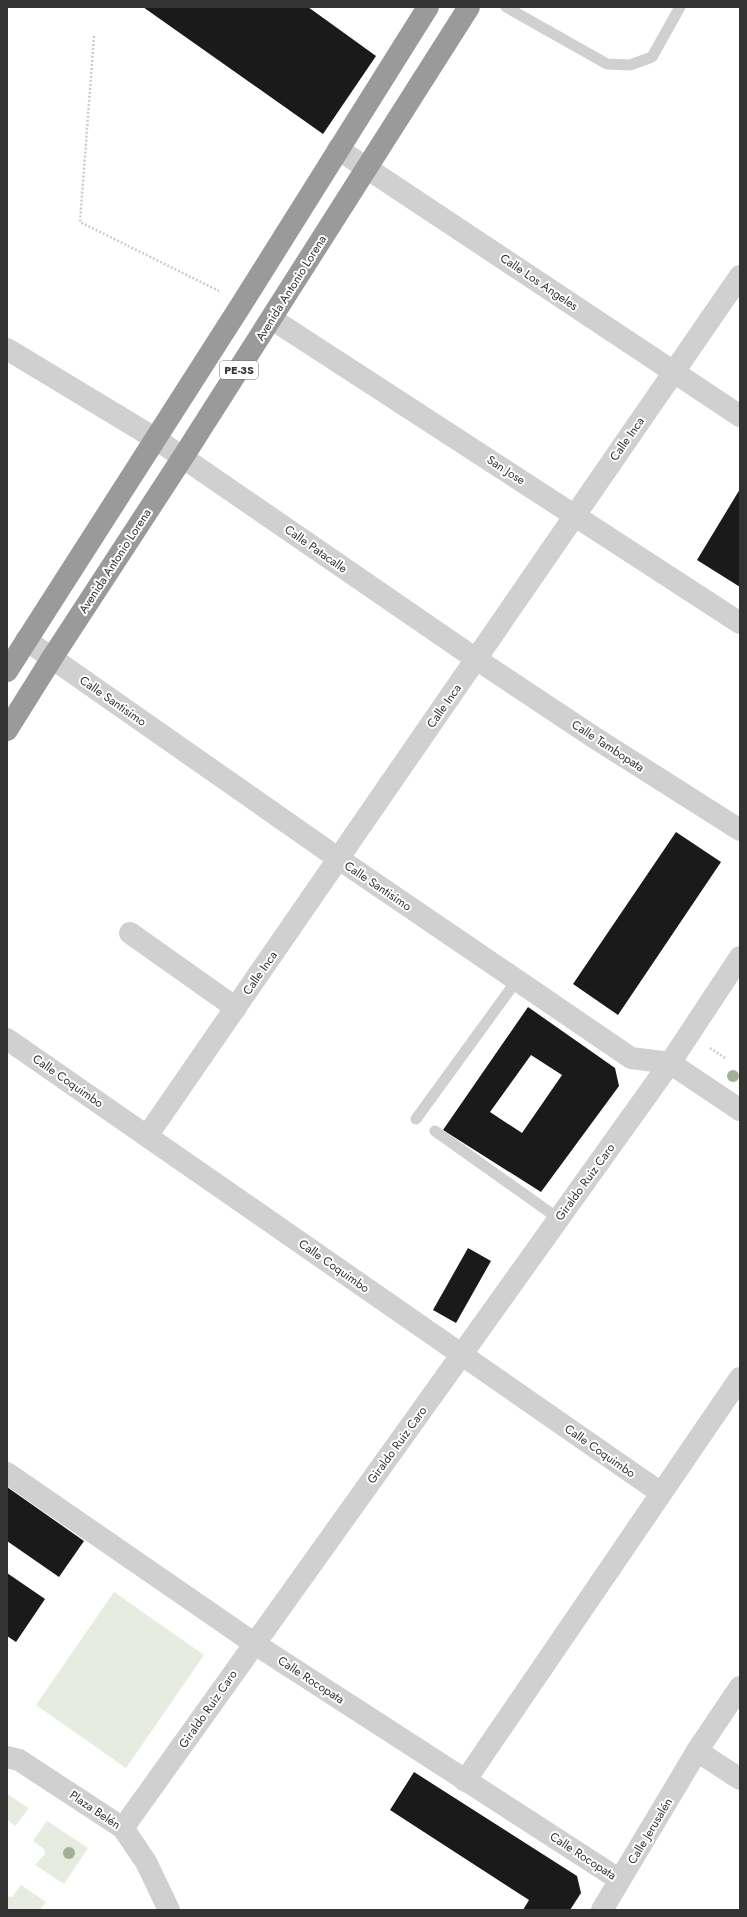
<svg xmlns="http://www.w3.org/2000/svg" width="747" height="1917" viewBox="0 0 747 1917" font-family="Jost,sans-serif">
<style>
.green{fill:#e6ecdf}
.building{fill:#1a1a1a;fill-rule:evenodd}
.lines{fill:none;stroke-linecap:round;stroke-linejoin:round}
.path{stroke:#cdcdcd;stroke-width:2.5;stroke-dasharray:2 2;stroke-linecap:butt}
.lane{stroke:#d0d0d0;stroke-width:11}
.street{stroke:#d0d0d0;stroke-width:22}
.highway{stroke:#9a9a9a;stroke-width:22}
.tree{fill:#a2b095}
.labels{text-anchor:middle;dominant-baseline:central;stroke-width:4;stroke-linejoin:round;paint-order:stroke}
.shield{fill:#fff;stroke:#707070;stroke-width:1}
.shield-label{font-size:11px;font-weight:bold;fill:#333}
.street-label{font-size:12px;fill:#333;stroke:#fff}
</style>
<rect width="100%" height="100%" fill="#fff"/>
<!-- green -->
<g class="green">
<polygon points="114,1592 204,1655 126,1768 36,1705"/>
<polygon points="7,1794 29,1808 15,1826 7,1819"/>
<polygon points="47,1821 88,1848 64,1884 35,1865 45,1854 44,1849 33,1841"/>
<polygon points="21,1885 46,1902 40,1910 7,1910 7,1896 12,1897"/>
</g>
<!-- building -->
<g class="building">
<polygon points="143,7 308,7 376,56 323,134"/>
<polygon points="740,489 740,587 697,560"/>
<polygon points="676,832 721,862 618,1015 573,984"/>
<path d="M 528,1007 L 615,1068 L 619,1086 L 541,1192 L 443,1130 ZM 531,1055 L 562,1075 L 522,1133 L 490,1112 Z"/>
<polygon points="468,1248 491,1261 456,1323 433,1310"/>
<polygon points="7,1487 84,1541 59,1577 7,1541"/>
<polygon points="7,1573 45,1599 16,1642 7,1636"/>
<polygon points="414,1772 577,1876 581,1893 570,1910 523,1910 529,1900 390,1810"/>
</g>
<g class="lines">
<!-- path -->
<g class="path">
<polyline points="94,36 80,222 219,291"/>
<polyline points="710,1048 725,1058"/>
</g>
<!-- lane -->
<g class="lane">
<polyline points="506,7 607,64 630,65 652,57 680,7"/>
<polyline points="416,1119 517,980"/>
<polyline points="435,1131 559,1219"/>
</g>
<!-- street -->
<g class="street">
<polyline points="338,149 740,416"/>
<polyline points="272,319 740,623"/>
<polyline points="7,349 156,439 476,659 595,738 740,830"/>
<polyline points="26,640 339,859 631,1058 670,1063 740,1110"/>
<polyline points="130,933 236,1008"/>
<polyline points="7,1039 661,1493"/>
<polyline points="147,1136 740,276"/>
<polyline points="7,1473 255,1644 620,1880"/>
<polyline points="697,1751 740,1779"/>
<polyline points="7,1757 19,1760 123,1828 146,1862 169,1910"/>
<polyline points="465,1781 740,1378"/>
<polyline points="123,1828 670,1063 740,957"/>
<polyline points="602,1910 697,1751 740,1687"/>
</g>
<!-- highway -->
<g class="highway">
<polyline points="7,671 243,302 428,7"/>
<polyline points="7,730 52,658 183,457 469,7"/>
</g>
</g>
<!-- trees -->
<g class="tree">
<circle cx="733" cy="1076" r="6"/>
<circle cx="69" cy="1853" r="6"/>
</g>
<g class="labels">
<!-- shield labels -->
<rect class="shield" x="220" y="361" width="38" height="18" rx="3"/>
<g class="shield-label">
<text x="239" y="370">PE-3S</text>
</g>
<!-- street labels -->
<g class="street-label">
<text transform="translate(539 282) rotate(34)">Calle Los Angeles</text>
<text transform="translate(291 288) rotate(-58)">Avenida Antonio Lorena</text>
<text transform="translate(627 439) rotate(-55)">Calle Inca</text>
<text transform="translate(506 470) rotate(33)">San Jose</text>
<text transform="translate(316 549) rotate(35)">Calle Patacalle</text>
<text transform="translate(115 561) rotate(-57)">Avenida Antonio Lorena</text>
<text transform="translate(113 701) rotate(35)">Calle Santisimo</text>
<text transform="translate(444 706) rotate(-55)">Calle Inca</text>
<text transform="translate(608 746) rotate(33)">Calle Tambopata</text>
<text transform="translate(378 886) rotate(34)">Calle Santisimo</text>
<text transform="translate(260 973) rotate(-55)">Calle Inca</text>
<text transform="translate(68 1081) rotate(35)">Calle Coquimbo</text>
<text transform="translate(585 1182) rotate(-54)">Giraldo Ruiz Caro</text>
<text transform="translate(334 1266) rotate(35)">Calle Coquimbo</text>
<text transform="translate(397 1445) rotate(-54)">Giraldo Ruiz Caro</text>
<text transform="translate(600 1451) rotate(35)">Calle Coquimbo</text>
<text transform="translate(311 1680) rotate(33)">Calle Rocopata</text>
<text transform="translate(208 1709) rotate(-55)">Giraldo Ruiz Caro</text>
<text transform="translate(95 1810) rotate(34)">Plaza Belén</text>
<text transform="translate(650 1831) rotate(-59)">Calle Jerusalén</text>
<text transform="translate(583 1856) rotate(33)">Calle Rocopata</text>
</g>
</g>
<!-- border -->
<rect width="747" height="1917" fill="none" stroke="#333333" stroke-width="16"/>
</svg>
